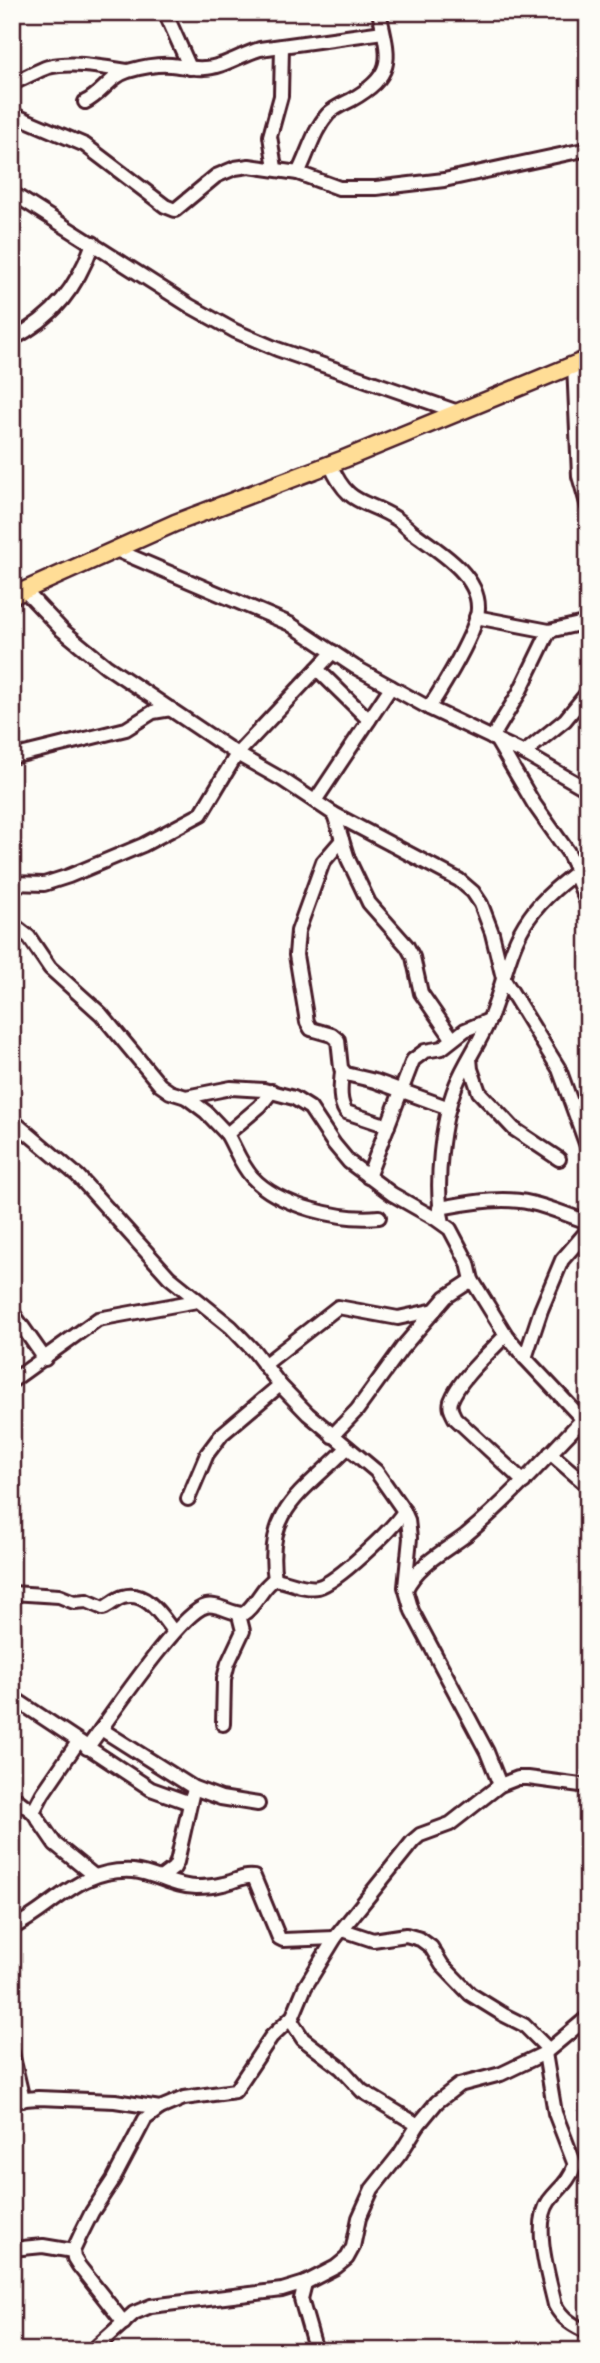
<svg xmlns="http://www.w3.org/2000/svg" width="600" height="2363" viewBox="0 0 600 2363" font-family="Sriracha,sans-serif">
<style>
.lines{fill:none;stroke-linecap:round;stroke-linejoin:round}
.minor-casing{stroke:#4a1f2b;stroke-width:18}
.major-casing{stroke:#4a1f2b;stroke-width:21}
.minor{stroke:#fdfcf7;stroke-width:12}
.major{stroke:#ffdd96;stroke-width:16}
</style>
<rect width="100%" height="100%" fill="#fdfcf7"/>
<filter id="ink" filterUnits="userSpaceOnUse"><feTurbulence type="fractalNoise" baseFrequency=".0143" numOctaves="2"/><feDisplacementMap in="SourceGraphic" scale="14" xChannelSelector="R" yChannelSelector="G"/><feConvolveMatrix kernelMatrix="1 2 1 2 8 2 1 2 1" color-interpolation-filters="sRGB"/></filter>
<g filter="url(#ink)">
<g class="lines">
<!-- minor casing -->
<g class="minor-casing">
<g id="minor">
<polyline points="165,12 190,68"/>
<path d="M 12,83 C 24,79 36,71 48,67 C 73,61 102,67 127,71"/>
<path d="M 85,102 C 102,94 109,77 128,71 C 142,67 157,64 171,65 C 182,66 193,69 204,68 C 222,68 242,54 260,49 L 383,32"/>
<polyline points="12,114 85,145 165,206 175,210 216,176 235,168 249,166 298,173 339,188 376,188 444,180 588,149"/>
<polyline points="275,168 270,136 281,96 282,46"/>
<path d="M 298,173 C 308,154 313,131 328,114 C 335,107 343,104 351,100 C 397,74 389,57 379,12"/>
<polyline points="12,193 190,306 235,331 277,349 458,412"/>
<path d="M 12,339 C 54,317 77,288 93,243"/>
<polyline points="574,364 579,476 588,507"/>
<path d="M 330,464 C 349,508 364,498 397,519 C 403,523 408,529 414,533 C 437,550 478,574 478,607 C 479,629 442,688 429,708"/>
<polyline points="116,550 290,624 355,667 429,708 524,753 588,790"/>
<polyline points="25,591 62,630 106,666 237,754 283,780 334,814 459,880 473,892 481,904 492,933 503,978 559,1069 588,1149"/>
<polyline points="476,617 549,631 588,622"/>
<polyline points="317,669 369,720"/>
<polyline points="492,738 519,693 549,631"/>
<polyline points="497,741 534,804 568,852 577,871"/>
<polyline points="524,753 565,720 588,692"/>
<polyline points="12,757 126,729 153,712 171,709"/>
<polyline points="315,801 391,687"/>
<polyline points="334,814 348,859 369,903 407,946 413,957 421,993 452,1038"/>
<polyline points="342,840 323,862 298,931 296,955 307,1022 311,1029 332,1035 338,1040 341,1068 346,1074 375,1081 449,1108"/>
<polyline points="575,874 588,905"/>
<polyline points="12,883 44,884 69,876 143,845 201,814 237,754 333,652"/>
<polyline points="12,924 29,937 50,968 101,1014 160,1085 170,1092 186,1097 231,1088 264,1090 294,1098 310,1108 334,1144 349,1162 392,1194 436,1219 450,1229 468,1263 472,1280 506,1335 525,1358 588,1425"/>
<polyline points="470,1058 471,1069 479,1092 514,1129 559,1159"/>
<path d="M 342,1071 C 341,1084 338,1100 346,1112 L 388,1126"/>
<path d="M 272,1091 L 260,1106 L 227,1134 C 235,1148 241,1165 252,1177 C 278,1206 342,1221 379,1217"/>
<polyline points="186,1097 206,1112 227,1134"/>
<polyline points="12,1120 78,1176 169,1277 231,1327 254,1351 280,1385 308,1414 376,1471 404,1511 408,1520 410,1538 405,1587 412,1611 487,1752 500,1785"/>
<polyline points="368,1177 413,1060 425,1051 442,1048 465,1030 489,1020"/>
<path d="M 439,1208 C 469,1203 501,1196 531,1203 C 550,1207 569,1216 588,1222"/>
<path d="M 443,1223 C 434,1186 442,1120 456,1085 C 465,1062 481,1041 490,1018 C 503,987 509,945 529,918 C 544,896 567,879 588,863"/>
<polyline points="12,1312 45,1359"/>
<path d="M 506,1335 C 490,1352 459,1379 451,1401 C 449,1408 452,1412 455,1418 L 524,1482"/>
<polyline points="525,1358 541,1310 562,1260 588,1230"/>
<polyline points="264,1365 338,1307 398,1318 435,1310"/>
<polyline points="12,1381 98,1319 197,1301"/>
<polyline points="332,1436 357,1410 402,1348 446,1297 472,1280"/>
<polyline points="550,1453 588,1486"/>
<polyline points="188,1499 207,1454 222,1434 280,1385"/>
<path d="M 275,1579 C 264,1509 304,1492 347,1448"/>
<path d="M 406,1589 C 419,1563 444,1552 466,1535 C 508,1500 545,1459 582,1420"/>
<path d="M 12,1593 L 59,1596 L 74,1602 L 87,1601 L 103,1608 C 110,1605 116,1599 123,1597 C 147,1590 162,1617 173,1631"/>
<polyline points="12,1697 151,1789 190,1803"/>
<polyline points="223,1724 224,1679 228,1663 243,1631 239,1615"/>
<polyline points="101,1729 194,1788 221,1798 258,1804"/>
<path d="M 87,1748 C 108,1721 179,1613 206,1606 C 217,1603 231,1614 243,1614 C 257,1605 261,1587 275,1579 C 288,1581 305,1590 318,1587 C 336,1583 394,1528 404,1511"/>
<polyline points="12,1796 33,1812 55,1844 93,1875"/>
<polyline points="33,1812 43,1793 78,1742"/>
<polyline points="162,1877 174,1868 177,1862 192,1795"/>
<path d="M 12,1928 C 56,1906 78,1868 133,1871 C 155,1873 174,1887 196,1887 C 205,1887 215,1886 223,1884 C 234,1882 244,1875 254,1877 L 279,1938 L 283,1940 L 335,1938"/>
<polyline points="343,1930 373,1940 406,1935 420,1939 431,1947 442,1965 470,1994 504,2015 524,2025 548,2049"/>
<polyline points="290,2019 303,2039 341,2068 362,2091 418,2125"/>
<polyline points="12,2053 23,2100"/>
<path d="M 545,2053 L 555,2113 L 575,2165 C 568,2183 560,2187 549,2201 C 532,2225 549,2278 555,2305 C 562,2319 574,2326 588,2332"/>
<polyline points="12,2100 38,2098 115,2101 160,2108 184,2098 235,2091 271,2037 293,2016 305,1987 335,1938 413,1841 420,1835 450,1824 500,1785 518,1778 528,1778 588,1786"/>
<polyline points="12,2249 43,2246 73,2251"/>
<polyline points="305,2283 301,2299 316,2351"/>
<polyline points="124,2323 79,2266 74,2258 73,2251 80,2236 92,2212 113,2180 145,2119 160,2108"/>
<polyline points="92,2351 134,2313 151,2306 282,2290 305,2283 336,2267 347,2258 353,2247 359,2218 372,2189 400,2154 418,2125 437,2102 459,2085 501,2074 545,2053 588,2017"/>
</g>
</g>
<!-- major casing -->
<g class="major-casing">
<polyline id="major" points="12,596 175,523 344,459 588,359"/>
</g>
<!-- minor -->
<use href="#minor" class="minor"/>
<!-- major -->
<use href="#major" class="major"/>
</g>
</g>
<!-- margin -->
<rect width="600" height="2363" fill="none" stroke="#fdfcf7" stroke-width="42"/>
<rect x="21" y="21" width="558" height="2321" fill="none" stroke="#4a1f2b" stroke-width="2.5" filter="url(#ink)"/>
</svg>
